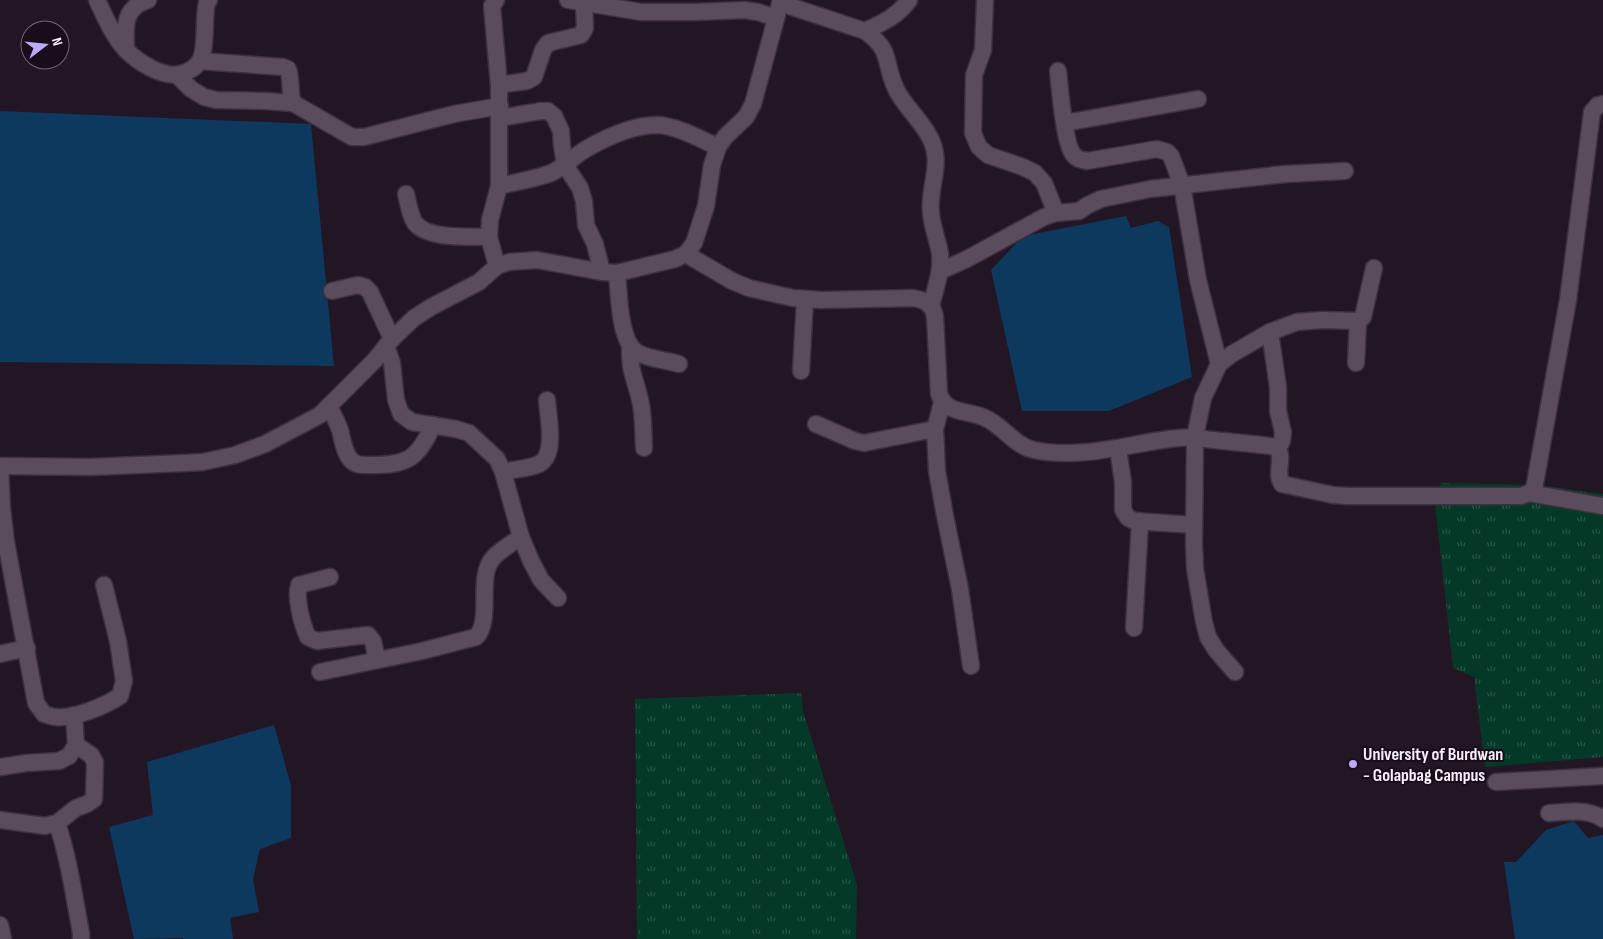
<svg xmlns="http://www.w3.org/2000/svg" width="1603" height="939" viewBox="0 0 1603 939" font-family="'Sofia Sans Condensed',sans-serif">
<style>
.park{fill:url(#park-tufts)}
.water{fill:#0d395e}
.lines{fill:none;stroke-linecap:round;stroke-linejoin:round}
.street-casing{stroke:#3a323d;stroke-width:19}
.street{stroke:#5a4c5d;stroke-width:16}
.poi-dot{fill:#bcaaf6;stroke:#190d1b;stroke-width:2}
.labels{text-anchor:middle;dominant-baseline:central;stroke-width:4;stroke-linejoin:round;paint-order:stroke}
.poi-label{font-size:18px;font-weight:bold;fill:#f7eff9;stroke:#190d1b;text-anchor:start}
</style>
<defs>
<pattern id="park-tufts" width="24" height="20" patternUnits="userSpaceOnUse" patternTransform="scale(1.25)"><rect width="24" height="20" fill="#043927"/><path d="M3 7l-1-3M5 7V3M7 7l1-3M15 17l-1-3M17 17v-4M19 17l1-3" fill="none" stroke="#295647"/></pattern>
</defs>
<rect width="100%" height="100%" fill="#221625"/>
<!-- park -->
<g class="park">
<polygon points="1442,483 1539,485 1603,494 1603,757 1485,767 1474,677 1453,668 1434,494"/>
<polygon points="801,693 803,711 857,885 856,939 637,939 635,699"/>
</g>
<!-- water -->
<g class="water">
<polygon points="0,111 311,124 334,366 0,362"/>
<polygon points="1126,216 1131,228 1158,221 1169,227 1192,377 1109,411 1022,411 991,270 1023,236"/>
<polygon points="274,725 291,785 291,838 260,849 253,879 259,912 230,918 233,939 183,939 183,938 134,939 109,827 153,815 147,762"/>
<polygon points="1574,821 1588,838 1603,835 1603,939 1515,939 1504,862 1516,862 1546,830"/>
</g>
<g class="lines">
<!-- street casing -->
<g class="street-casing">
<g id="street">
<path d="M 97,0 C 105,17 113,36 126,50 C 138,62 162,78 180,74 C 188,72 197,67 201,59 C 207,43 203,19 207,2 L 209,0"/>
<polyline points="496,0 492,6 499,85 499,186 490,220 489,237 497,266"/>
<polyline points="568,0 641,12 695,12 744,10 758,12 776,18"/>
<polyline points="985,0 983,50 974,75 973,133 979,147 988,155 1023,167 1035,173 1044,183 1056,213"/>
<path d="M 780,3 L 865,31 C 893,51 883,61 896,89 C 905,108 924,122 932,142 C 942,166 928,189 931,213 C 932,227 938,240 940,254 C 942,272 935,289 931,306"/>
<path d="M 865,31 C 882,23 898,16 909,0"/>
<path d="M 126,50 C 126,36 123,18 134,8 C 137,4 143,2 148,0"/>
<path d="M 200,61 L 283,67 L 288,69 C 292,80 289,92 293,103 L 352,137 L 364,137 L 454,114 L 500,106"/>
<path d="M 1058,71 C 1060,89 1064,142 1073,154 C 1076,159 1082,160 1087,161 L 1157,149 L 1167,152 L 1171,156 L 1182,185 L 1198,280 L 1219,364"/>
<polyline points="177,75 191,89 204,97 216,100 265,101 293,103"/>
<polyline points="499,85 527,81 534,77 543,50 548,43 581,35 585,28 584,3"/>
<polyline points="499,118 541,111 548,111 554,116 561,131 562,146 565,165 580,188 584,201 586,225 595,244 602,272"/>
<polyline points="1065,123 1198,99"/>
<path d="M 499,186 C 516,182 535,179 551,173 C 564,167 573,157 586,149 C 607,137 632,125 657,125 C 678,126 700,139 718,147"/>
<path d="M 406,194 C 408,202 410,216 415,223 C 428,240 470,236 489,237"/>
<path d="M 686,254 L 732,281 L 749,288 L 793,298 L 821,300 L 913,298 C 925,300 933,304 935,317 L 939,394 C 946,414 966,410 983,417 C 1002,424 1014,446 1034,450 C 1083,460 1129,443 1178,438 C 1193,436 1208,440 1223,441 C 1241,443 1259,444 1276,447 C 1286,457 1274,472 1282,484 L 1333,495 L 1348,496 L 1521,496 L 1529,493 L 1534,489 L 1568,300 L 1592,112 L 1598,105 L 1603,104"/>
<polyline points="940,271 965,260 1044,217 1056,213 1079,211 1088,205 1101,199 1150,189 1285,174 1345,171"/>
<path d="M 617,273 C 619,293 619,343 638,353 C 649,359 666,360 679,364"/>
<polyline points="332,291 358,285 365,287 370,292 392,339"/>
<polyline points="1270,332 1278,387 1278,411 1283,432 1282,441 1278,449"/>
<path d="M 630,345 C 629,370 635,378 640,400 C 644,415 643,432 644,448"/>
<polyline points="386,346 392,363 396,400 401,414 412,422 456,429 469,433 497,459 503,472 521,537 531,561 541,580 558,598"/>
<polyline points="1356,363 1358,321"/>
<polyline points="801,371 805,300"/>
<polyline points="942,403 935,429 937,471 945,516 960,589 971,666"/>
<path d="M 329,406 C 333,414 337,422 340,430 C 343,440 343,450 350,459 C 356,466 363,465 371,465 C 407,465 418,459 433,425"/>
<polyline points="816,424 855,441 864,443 935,429"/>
<polyline points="1118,449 1123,482 1123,510 1128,518 1135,521 1194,525"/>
<polyline points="0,466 91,467 185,463 203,462 235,455 265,444 320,415 374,361 392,339 414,318 431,307 479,282 497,266 509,262 537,260 602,272 617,273 675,259 686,254 694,243 706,206 712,165 718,147 725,137 746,117 753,104 781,0"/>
<path d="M 0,467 L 2,508 L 6,542 L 36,703 L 44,714 C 47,715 52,717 56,717 C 74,719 105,706 120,696 L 124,681 L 118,641 L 104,585"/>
<path d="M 503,472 C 514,469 529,469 539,464 C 557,455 548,417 547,400"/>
<polyline points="1529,493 1603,506"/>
<path d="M 330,577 L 299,585 C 295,597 302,625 308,637 L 317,641 L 368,635 L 373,641 L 377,660"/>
<polyline points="1134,628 1140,521"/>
<polyline points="0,654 27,648"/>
<path d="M 320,672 L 422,651 L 476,637 C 493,620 476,577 493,558 C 500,550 512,543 521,537"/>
<polyline points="1235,672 1216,650 1208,637 1204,622 1195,569 1194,545 1195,437 1203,398 1219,364 1232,354 1270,332 1297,322 1322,320 1358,321 1363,317 1374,268"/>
<polyline points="0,767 26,763 59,761 69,756 76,745 74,715"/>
<polyline points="1496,782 1603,776"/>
<path d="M 1549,813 C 1567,812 1588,808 1603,819"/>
<polyline points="0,820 45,826 57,823 76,808 87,804 94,799 95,762 91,755 76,745"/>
<path d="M 57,823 C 69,859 74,896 81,933 L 81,939"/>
<polyline points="0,925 3,939"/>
</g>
</g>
<!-- street -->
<use href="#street" class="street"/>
</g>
<!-- markers -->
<circle class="poi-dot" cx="1353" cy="764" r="5"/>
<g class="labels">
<!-- poi labels -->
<g class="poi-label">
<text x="1363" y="754">University of Burdwan<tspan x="1363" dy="21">- Golapbag Campus</tspan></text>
</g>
</g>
<!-- north arrow -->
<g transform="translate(45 45) rotate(74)"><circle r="24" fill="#190d1b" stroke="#726774"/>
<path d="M0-4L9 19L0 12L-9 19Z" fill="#bcaaf6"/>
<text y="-8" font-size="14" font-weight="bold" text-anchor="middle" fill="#f7eff9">N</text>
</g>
</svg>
